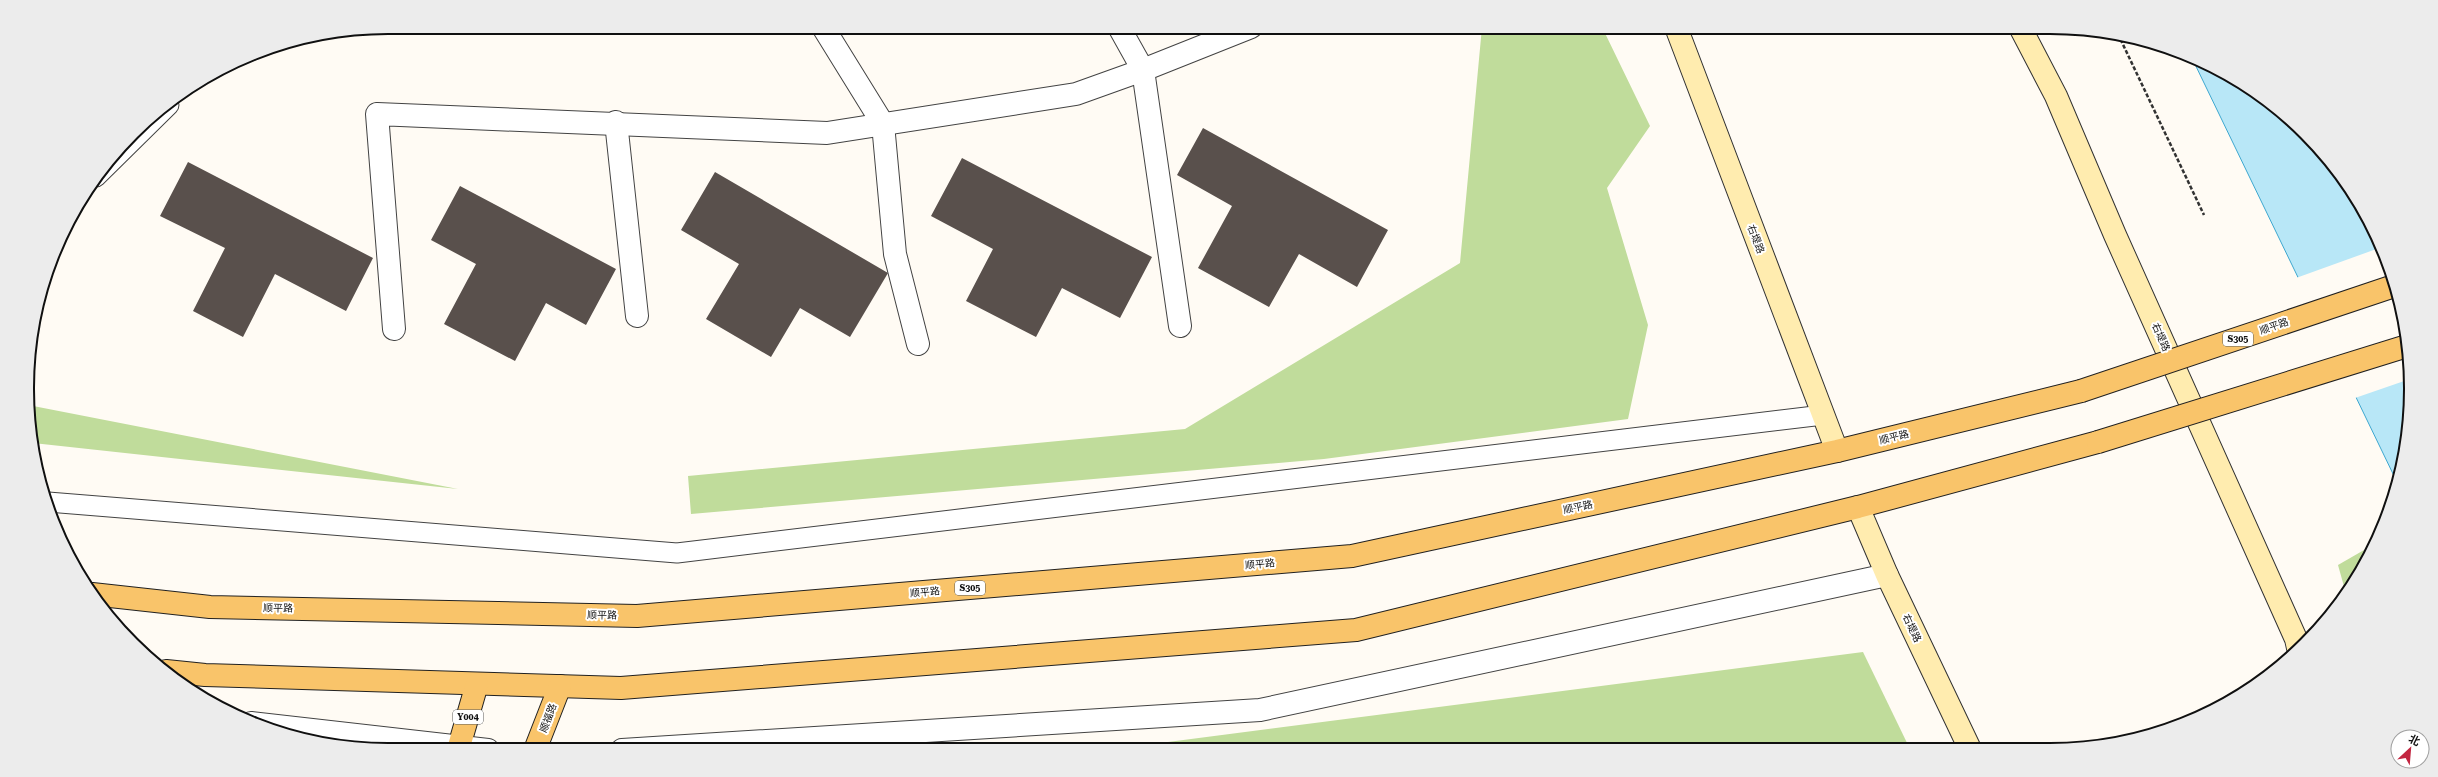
<svg xmlns="http://www.w3.org/2000/svg" width="2438" height="777" viewBox="0 0 2438 777" font-family="'Roboto Serif','Noto Sans SC',serif">
<style>
.forest{fill:#c0dc9b}
.water{fill:#b8e7f7;stroke:#3ea7cf}
.pier{fill:#fffbf4}
.building{fill:#59504c}
.lines{fill:none;stroke-linecap:round;stroke-linejoin:round}
.lane-casing{stroke:#434343;stroke-width:21}
.street-casing{stroke:#434343;stroke-width:24}
.secondary-casing{stroke:#323232;stroke-width:24}
.primary-casing{stroke:#212121;stroke-width:24}
.path{stroke:#323232;stroke-width:2.5;stroke-dasharray:4 2;stroke-linecap:butt}
.lane{stroke:#fff;stroke-width:19}
.street{stroke:#fff;stroke-width:22}
.secondary{stroke:#ffecaf;stroke-width:22}
.primary{stroke:#f9c46a;stroke-width:22}
.primary-bridge-casing{stroke:#212121;stroke-width:24;stroke-linecap:butt}
.primary-bridge{stroke:#f9c46a;stroke-width:22}
.labels{text-anchor:middle;dominant-baseline:central;stroke-width:4;stroke-linejoin:round;paint-order:stroke}
.shield{fill:#fff;stroke:#585858;stroke-width:1}
.shield-label{font-size:9px;font-weight:bold;fill:#101010}
.street-label{font-size:10px;fill:#101010;stroke:#fff}
.rim{fill:none;stroke:#101010;stroke-width:2}
</style>
<rect width="100%" height="100%" fill="#fffbf4"/>
<!-- forest -->
<g class="forest">
<polygon points="1482,27 1602,27 1650,126 1607,188 1648,325 1628,419 1324,459 691,514 688,476 1185,429 1460,263"/>
<polygon points="28,405 458,489 33,443"/>
<polygon points="2371,546 2363,569 2345,590 2338,565"/>
<polygon points="1863,652 1909,747 1114,749"/>
</g>
<!-- water -->
<path class="water" d="M 2191,56 C 2231,78 2274,100 2306,134 C 2378,209 2418,314 2408,418 C 2406,440 2404,459 2396,480 Z"/>
<!-- pier -->
<polygon class="pier" points="2382,247 2404,318 2410,379 2355,398 2296,278"/>
<!-- building -->
<g class="building">
<polygon points="1203,128 1388,230 1357,287 1299,254 1269,307 1198,268 1232,206 1177,175"/>
<polygon points="962,158 1152,257 1120,318 1062,288 1036,337 966,301 993,249 931,216"/>
<polygon points="188,162 373,258 346,311 275,274 243,337 193,311 225,248 160,216"/>
<polygon points="715,172 888,273 850,337 800,308 771,357 706,319 739,264 681,230"/>
<polygon points="460,186 616,269 586,325 546,303 515,361 444,324 476,264 431,240"/>
</g>
<g class="lines">
<!-- lane casing -->
<g class="lane-casing">
<g id="lane">
<polyline points="96,177 169,105"/>
<polyline points="48,502 677,553 1823,415"/>
</g>
</g>
<!-- street casing -->
<g class="street-casing">
<g id="street">
<polyline points="823,27 883,124 895,254 918,344"/>
<polyline points="1119,27 1143,70 1180,326"/>
<polyline points="616,122 637,316"/>
<polyline points="394,329 377,114 827,133 1076,94 1143,70 1251,27"/>
<polyline points="251,723 488,750"/>
<polyline points="622,750 1260,710 1887,575"/>
</g>
</g>
<!-- secondary casing -->
<g class="secondary-casing">
<g id="secondary">
<polyline points="1676,27 1837,451"/>
<polyline points="2020,27 2056,96 2115,235 2296,639 2298,648"/>
<polyline points="1858,507 1887,575 1969,747"/>
</g>
</g>
<!-- primary casing -->
<g class="primary-casing">
<g id="primary">
<polyline points="92,594 210,607 637,616 1352,556 1837,451 2081,391"/>
<polyline points="166,671 205,675 621,688 1356,630 1858,507 2098,442"/>
<polyline points="458,750 477,684"/>
<polyline points="535,750 560,686"/>
</g>
</g>
<!-- path -->
<polyline class="path" points="2118,34 2204,215"/>
<!-- lane -->
<use href="#lane" class="lane"/>
<!-- street -->
<use href="#street" class="street"/>
<!-- secondary -->
<use href="#secondary" class="secondary"/>
<!-- primary -->
<use href="#primary" class="primary"/>
<!-- primary-bridge casing -->
<g class="primary-bridge-casing">
<g id="primary-bridge">
<polyline points="2081,391 2394,286"/>
<polyline points="2098,442 2407,346"/>
</g>
</g>
<!-- primary-bridge -->
<use href="#primary-bridge" class="primary-bridge"/>
</g>
<g class="labels">
<!-- shield labels -->
<g class="shield">
<rect x="2223" y="332" width="30" height="14" rx="3"/>
<rect x="955" y="581" width="30" height="14" rx="3"/>
<rect x="453" y="710" width="30" height="14" rx="3"/>
</g>
<g class="shield-label">
<text x="2238" y="339">S305</text>
<text x="970" y="588">S305</text>
<text x="468" y="717">Y004</text>
</g>
<!-- street labels -->
<g class="street-label">
<text transform="translate(1756 239) rotate(69)">右堤路</text>
<text transform="translate(2274 326) rotate(-19)">顺平路</text>
<text transform="translate(2161 337) rotate(66)">右堤路</text>
<text transform="translate(1894 437) rotate(-14)">顺平路</text>
<text transform="translate(1578 507) rotate(-12)">顺平路</text>
<text transform="translate(1260 564) rotate(-5)">顺平路</text>
<text transform="translate(925 592) rotate(-5)">顺平路</text>
<text transform="translate(278 608) rotate(1)">顺平路</text>
<text transform="translate(602 615) rotate(1)">顺平路</text>
<text transform="translate(1912 628) rotate(65)">右堤路</text>
<text transform="translate(548 718) rotate(-69)">顺福路</text>
</g>
</g>
<!-- crop -->
<path d="M0 0H2438V777H0ZM388 34H2050A354 354 0 0 1 2404 388V389A354 354 0 0 1 2050 743H388A354 354 0 0 1 34 389V388A354 354 0 0 1 388 34Z" fill="#ececec" fill-rule="evenodd"/>
<path class="rim" d="M388 34H2050A354 354 0 0 1 2404 388V389A354 354 0 0 1 2050 743H388A354 354 0 0 1 34 389V388A354 354 0 0 1 388 34Z"/>
<!-- north arrow -->
<g transform="translate(2410 749) rotate(26)"><circle r="19" fill="#ffffff" stroke="#9f9f9f"/>
<path d="M0-3L7 15L0 10L-7 15Z" fill="#c32641"/>
<text y="-6" font-size="11" font-weight="bold" text-anchor="middle" fill="#101010">北</text>
</g>
</svg>
